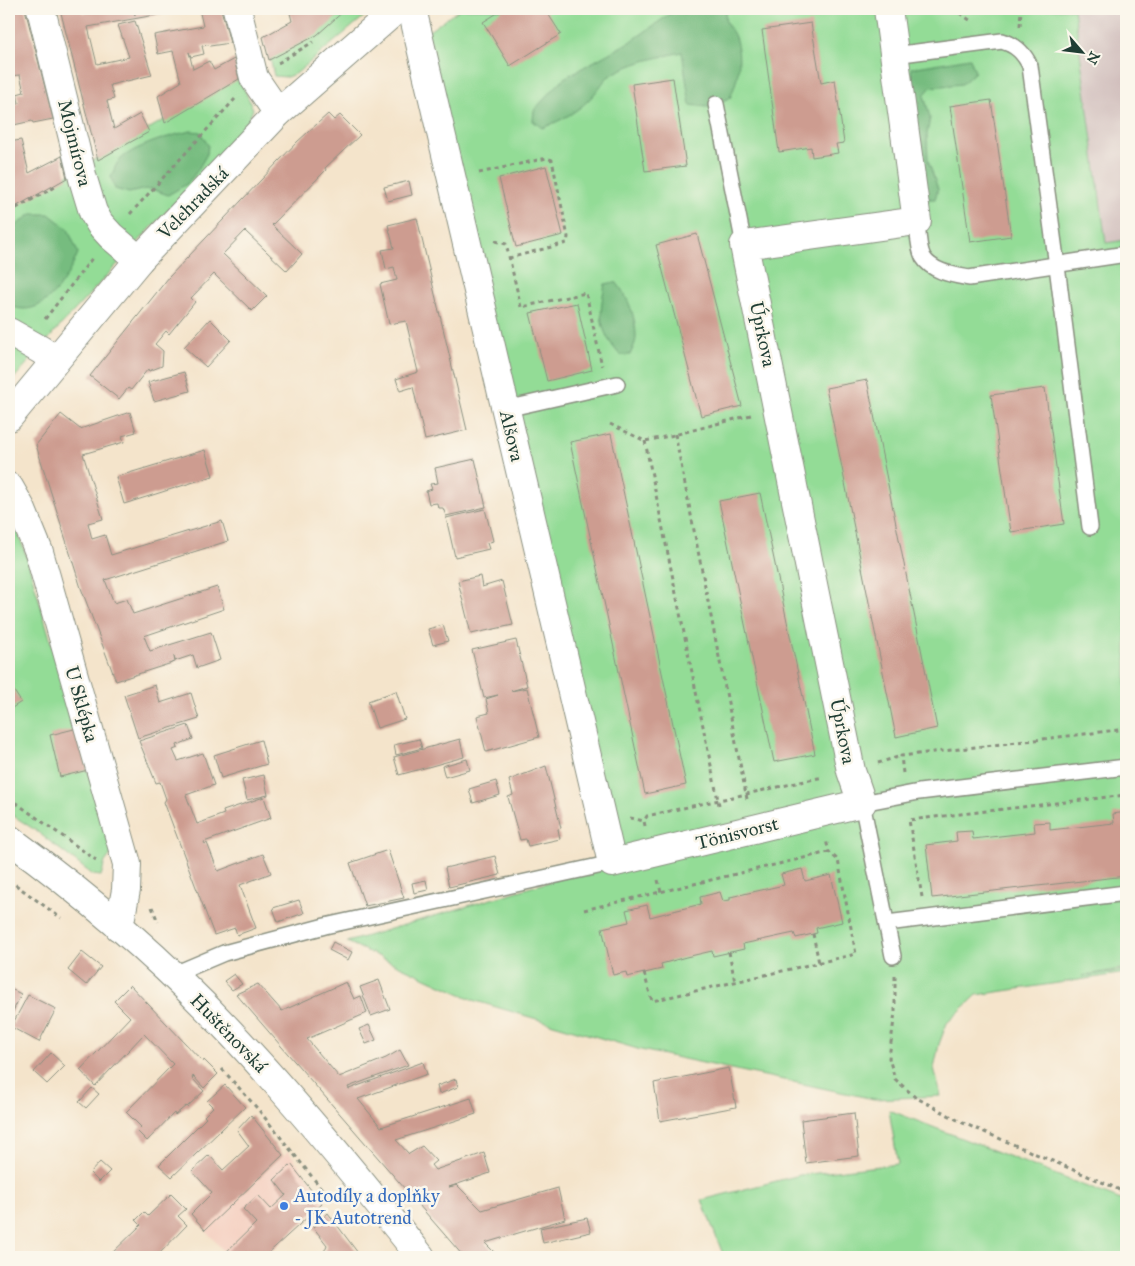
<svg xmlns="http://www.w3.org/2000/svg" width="1135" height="1266" viewBox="0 0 1135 1266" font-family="'IM FELL Great Primer',serif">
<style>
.built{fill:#f5d2c3}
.industrial{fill:#d1bfbd}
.green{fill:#93dc96;stroke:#598c65}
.forest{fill:#76bc7f;stroke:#4a7c5a}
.building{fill:#cd9c90}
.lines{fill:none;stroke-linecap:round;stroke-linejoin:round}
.lane-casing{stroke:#8a9080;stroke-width:18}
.street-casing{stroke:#8a9080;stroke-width:30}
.secondary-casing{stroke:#8a9080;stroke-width:30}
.path{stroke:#8a9080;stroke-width:3;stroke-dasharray:4 4;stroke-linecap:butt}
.lane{stroke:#fff;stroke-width:15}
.street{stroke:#fff;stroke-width:28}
.secondary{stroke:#fff;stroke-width:28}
.shop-dot{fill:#3f7fe0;stroke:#fbf7ec;stroke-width:2}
.labels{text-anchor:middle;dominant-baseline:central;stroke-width:5;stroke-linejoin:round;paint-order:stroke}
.street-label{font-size:19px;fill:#1f3d34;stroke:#fbf7ec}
.shop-label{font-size:19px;fill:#366cbe;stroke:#fbf7ec;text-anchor:start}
</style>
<rect width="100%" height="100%" fill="#fbf7ec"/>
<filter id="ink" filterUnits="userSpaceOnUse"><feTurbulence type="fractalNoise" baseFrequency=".02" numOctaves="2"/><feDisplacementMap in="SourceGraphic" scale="10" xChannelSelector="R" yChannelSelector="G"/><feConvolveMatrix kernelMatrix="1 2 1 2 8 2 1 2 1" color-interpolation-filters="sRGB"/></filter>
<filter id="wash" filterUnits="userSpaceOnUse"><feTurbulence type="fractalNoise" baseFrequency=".0096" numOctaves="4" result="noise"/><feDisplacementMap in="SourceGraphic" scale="20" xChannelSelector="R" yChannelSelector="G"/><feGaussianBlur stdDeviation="1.12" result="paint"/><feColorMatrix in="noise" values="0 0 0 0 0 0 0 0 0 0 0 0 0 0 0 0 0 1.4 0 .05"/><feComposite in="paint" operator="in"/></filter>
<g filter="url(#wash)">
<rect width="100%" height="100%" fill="#f4e4cb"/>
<!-- built -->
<polygon class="built" points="288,1151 326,1201 265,1257 229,1257 205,1230"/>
<!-- industrial -->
<polygon class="industrial" points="1073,9 1126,9 1126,240 1106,244"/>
<!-- green -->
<g class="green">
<polygon points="345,9 373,9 297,73 287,77 274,76 270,57 317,32"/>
<polygon points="460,9 1074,9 1106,243 1126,240 1126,968 1083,976 1126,970 1126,973 977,995 947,1023 939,1044 934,1068 941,1096 874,1099 641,1050 476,1001 347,942 612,863 419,38"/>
<polygon points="239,77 253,109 246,126 60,326 9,384 9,206 17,204"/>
<polygon points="9,516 16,526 28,562 112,853 105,862 101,876 93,875 35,830 9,813"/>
<polygon points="889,1110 1126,1202 1126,1257 724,1257 702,1200 800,1175 898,1164"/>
</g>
<!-- forest -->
<g class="forest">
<path d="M 677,9 L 726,9 C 723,26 729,23 735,37 C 742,58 739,78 730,98 L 707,107 L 690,105 L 682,52 C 657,58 630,62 608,77 C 603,81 600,88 596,92 C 581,110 563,120 542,128 L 533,121 L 534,110 L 564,78 L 633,40 Z"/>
<polygon points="970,58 975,72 962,84 931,87 924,95 930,118 927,134 928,160 938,189 935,199 925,199 911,68"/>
<path d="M 191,131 L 200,132 L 208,145 L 207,154 L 197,171 L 187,184 L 168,195 L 152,189 L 146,189 L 129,193 L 115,189 L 111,177 C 113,173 115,166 118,162 C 130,147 172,135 191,131 Z"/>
<path d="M 31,214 L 49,214 L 68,229 L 78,253 C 67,280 42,322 9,305 L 9,244 L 13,228 Z"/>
<path d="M 616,282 C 628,296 636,317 636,337 C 636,343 632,350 630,355 L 620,355 C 598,330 599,315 605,284 Z"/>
</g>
<g id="blocks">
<!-- building -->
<g class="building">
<polygon points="9,9 25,9 53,119 33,123 32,121 9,126 9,105 19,103 17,94 24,92 20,75 9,76 9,57 13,57 9,41"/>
<polygon points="60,9 82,9 83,13 110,9 133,9 135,15 134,9 189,9 88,27 97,64 129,57 118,25 135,21 152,75 110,85 114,99 107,101 114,129 140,114 149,132 98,160"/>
<polygon points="199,9 221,9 230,43 210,46 209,45 202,46 204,54 191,57 189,52 193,69 209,61 214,70 234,59 239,79 165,123 158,96 181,82 173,51 158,54 154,35 203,26"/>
<polygon points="289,9 310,10 346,9 317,35 269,60 263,37 292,21"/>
<polygon points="504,9 545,9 561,34 510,66 483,22"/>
<polygon points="811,23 821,83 835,80 844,143 836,144 838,153 812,157 811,147 779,152 762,30"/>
<polygon points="673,78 686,166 645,171 632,84"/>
<polygon points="991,100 1011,236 970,242 950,106"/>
<polygon points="328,114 334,120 340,115 360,135 325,168 326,170 272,225 302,254 287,271 245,231 223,254 267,296 252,311 214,274 191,298 195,302 169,334 166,331 155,344 163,351 162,366 149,371 148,369 131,390 128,388 119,399 90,376 169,277 297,142"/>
<polygon points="21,140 29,173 62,156 67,178 17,206 9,209 9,142"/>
<polygon points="546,166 563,235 516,247 499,178"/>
<polygon points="409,181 412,195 388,201 384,187"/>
<polygon points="417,218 467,430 425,440 413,387 400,391 396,379 418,372 406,321 389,324 380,284 397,280 394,267 386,269 382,250 394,248 388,225"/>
<polygon points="697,234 742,406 701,416 656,245"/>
<polygon points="577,303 592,370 547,381 530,313"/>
<polygon points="210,319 231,340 206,367 184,347"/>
<polygon points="184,372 190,391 154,401 148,382"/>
<polygon points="867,380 937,728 896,737 826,388"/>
<polygon points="1045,388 1064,524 1011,532 991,395"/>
<polygon points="130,412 136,432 122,436 124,442 83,454 103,519 88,523 92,539 105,535 111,555 222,521 228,541 105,580 114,603 127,599 133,614 217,587 224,609 144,636 150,651 211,632 220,660 197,668 193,655 175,661 174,656 175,662 116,681 81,588 36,445 61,414 80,429"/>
<polygon points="611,434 686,785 645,794 570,442"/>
<polygon points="205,450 213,476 124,504 116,477"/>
<polygon points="475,459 486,507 446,516 443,508 438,508 437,503 429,504 426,491 432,489 430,484 438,483 435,468"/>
<polygon points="760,493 815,754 774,762 719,501"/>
<polygon points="485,509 493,541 487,543 489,549 455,557 446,518"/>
<polygon points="480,576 482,587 502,581 513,625 471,634 458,581"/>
<polygon points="443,625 448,641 433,645 428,629"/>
<polygon points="516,640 527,686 511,691 527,688 539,737 486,752 477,716 489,713 486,699 498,695 484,698 472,650"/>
<polygon points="9,683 21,702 9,710"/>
<polygon points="155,685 160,703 191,693 199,719 138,738 124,695"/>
<polygon points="396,691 405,719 377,728 368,701"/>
<polygon points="188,725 193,739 177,745 178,748 173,750 178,761 203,753 214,785 186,795 197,824 224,814 223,811 264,797 271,818 204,842 205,844 207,843 218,871 263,854 271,873 240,885 256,928 237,935 235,928 214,935 164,802 166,799 160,782 156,783 139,741"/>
<polygon points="78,728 88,770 60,777 50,735"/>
<polygon points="419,739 422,748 396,755 394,745"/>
<polygon points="460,739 464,757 399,775 394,757"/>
<polygon points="261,740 267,764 221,778 214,755"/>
<polygon points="467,759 470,770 445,777 442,766"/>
<polygon points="546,766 561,828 558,829 560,839 528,846 526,839 520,840 508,797 513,795 509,780"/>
<polygon points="264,775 268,795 247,800 242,780"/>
<polygon points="496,781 500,795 473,803 469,789"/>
<polygon points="1126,812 1126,876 932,898 926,845 957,841 956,832 972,831 973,839 1035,832 1034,823 1050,822 1050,830 1114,823 1113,814"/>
<polygon points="388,850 404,898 365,906 350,863"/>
<polygon points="495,856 500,875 449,887 445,868"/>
<polygon points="802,869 805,881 831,875 842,922 816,928 817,933 796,938 794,933 743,944 744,949 713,956 712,951 686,957 661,964 662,969 627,977 626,972 613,975 602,928 629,922 626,910 647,905 650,917 701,904 700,897 720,892 723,901 730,900 730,897 784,885 781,874"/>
<polygon points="426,880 428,890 414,893 412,883"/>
<polygon points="299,900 304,913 278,922 273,908"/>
<polygon points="333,942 352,952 348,960 329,950"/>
<polygon points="82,952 101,967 86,985 68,970"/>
<polygon points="234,974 242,984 232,990 224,981"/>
<polygon points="379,980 390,1009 371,1016 360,987"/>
<polygon points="346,982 354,999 361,996 367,1013 307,1039 339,1077 386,1058 400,1050 408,1065 348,1087 349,1089 423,1062 427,1074 358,1099 381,1127 471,1098 476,1114 396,1140 409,1154 422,1146 436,1161 431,1165 435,1170 484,1153 490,1173 449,1187 457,1185 482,1210 558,1188 565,1219 485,1243 499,1257 464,1257 236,994 258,984 282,1011"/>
<polygon points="130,985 203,1062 204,1060 218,1074 204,1088 193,1076 192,1078 204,1091 187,1107 186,1106 175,1115 174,1113 147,1141 137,1131 141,1127 126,1112 173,1064 144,1034 95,1086 80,1070 130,1017 114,1001"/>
<polygon points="9,988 21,994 9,1020"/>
<polygon points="28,995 56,1009 39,1042 11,1027"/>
<polygon points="369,1025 376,1040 366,1044 359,1029"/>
<polygon points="51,1053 65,1066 47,1084 34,1072"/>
<polygon points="729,1068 736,1107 660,1121 654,1083"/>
<polygon points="456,1079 458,1087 439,1094 437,1086"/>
<polygon points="225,1085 245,1107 172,1177 159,1165 206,1118 204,1116 213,1107 207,1101"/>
<polygon points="92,1088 99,1094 86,1108 79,1102"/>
<polygon points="854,1113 859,1156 806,1163 801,1120"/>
<polygon points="251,1115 283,1155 205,1230 191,1214 212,1193 192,1171 209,1155 223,1170 249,1146 237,1130"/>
<polygon points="100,1162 110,1171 99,1182 90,1173"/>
<polygon points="291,1164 322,1204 264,1257 221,1257 256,1223 243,1209 258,1195 271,1209 286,1195 274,1180"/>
<polygon points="171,1194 186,1209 178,1216 187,1225 156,1257 108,1257 141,1225 136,1220 144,1212 148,1216"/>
<polygon points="328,1213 361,1257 319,1257 324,1252 327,1245 313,1227"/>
<polygon points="587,1218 591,1232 543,1243 540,1228"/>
</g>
</g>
</g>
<g filter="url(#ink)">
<use href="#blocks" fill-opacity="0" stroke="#8a9080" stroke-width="1"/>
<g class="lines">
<!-- lane casing -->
<g class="lane-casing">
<g id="lane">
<path d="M 894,55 L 1002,41 C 1016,45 1024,53 1030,66 L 1057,266 L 1090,527"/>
<polyline points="716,104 744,245"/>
<path d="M 917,221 C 918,232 918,247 923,257 C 932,272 954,275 969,278 L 1126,254"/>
<polyline points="506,409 617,384"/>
<polyline points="887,923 1126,893"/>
<polyline points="893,956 862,803 919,792 1126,767"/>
<polyline points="172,975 224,953 325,926 612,863"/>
</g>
</g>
<!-- street casing -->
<g class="street-casing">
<g id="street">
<polyline points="41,9 83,179 93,212 100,224 111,236 139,260"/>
<polyline points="237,9 254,78 278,113"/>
<polyline points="412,9 612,863 862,803 851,771 744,245 917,221 888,9"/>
<polyline points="9,332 41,350 55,360"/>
<polyline points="9,487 21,508 39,552 127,864 126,890 119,927"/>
</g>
</g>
<!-- secondary casing -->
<g class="secondary-casing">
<g id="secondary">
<polyline points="9,417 139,260 278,113 397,9"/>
<path d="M 9,839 C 86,895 165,963 230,1032 C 298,1104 360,1180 421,1257"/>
</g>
</g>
<!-- path -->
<g class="path">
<polyline points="953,9 973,22"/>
<polyline points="1020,26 1021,9"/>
<polyline points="278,63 313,42"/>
<polyline points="479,173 547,158 552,160 568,237 567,243 509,258"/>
<polyline points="9,212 57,186"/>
<polyline points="130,214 235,99"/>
<polyline points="495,241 506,244 521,307 586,293 602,366"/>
<polyline points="45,319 93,257"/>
<polyline points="610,424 645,441 674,435 751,415"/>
<polyline points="675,434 747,799"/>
<polyline points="645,441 719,805"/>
<polyline points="878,763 901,756"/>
<polyline points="903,773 901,756 1126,729"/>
<polyline points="9,798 96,860"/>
<polyline points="630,818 644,821"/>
<polyline points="645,826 644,821 647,816 823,777"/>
<polyline points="9,880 61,918"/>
<polyline points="658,880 661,892"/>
<polyline points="922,897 909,820 1126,795"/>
<polyline points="152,907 158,922"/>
<polyline points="584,910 829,852"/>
<polyline points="813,934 819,963"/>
<polyline points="729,952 735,982"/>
<polyline points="644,973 652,1001 856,954 838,860 829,852 826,840"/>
<polyline points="895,976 895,1012 889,1058 895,1079 915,1097 963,1123 1116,1188 1126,1195"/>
<polyline points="222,1069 257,1108 329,1198"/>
</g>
<!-- lane -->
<use href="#lane" class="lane"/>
<!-- street -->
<use href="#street" class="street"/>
<!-- secondary -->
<use href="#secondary" class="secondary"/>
</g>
</g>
<!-- markers -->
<circle class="shop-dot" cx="284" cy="1206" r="5"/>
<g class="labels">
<!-- street labels -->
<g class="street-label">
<text transform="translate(75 143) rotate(76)">Mojmírova</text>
<text transform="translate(193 203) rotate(-46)">Velehradská</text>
<text transform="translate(763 334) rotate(78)">Úprkova</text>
<text transform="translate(512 436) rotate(77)">Alšova</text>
<text transform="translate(82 704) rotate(74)">U Sklépka</text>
<text transform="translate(843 731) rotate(79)">Úprkova</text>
<text transform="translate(737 833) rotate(-14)">Tönisvorst</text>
<text transform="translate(229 1033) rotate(46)">Huštěnovská</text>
</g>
<!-- shop labels -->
<g class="shop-label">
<text x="294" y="1195">Autodíly a doplňky<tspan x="294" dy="22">- JK Autotrend</tspan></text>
</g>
</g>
<!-- margin -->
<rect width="1135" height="1266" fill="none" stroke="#fbf7ec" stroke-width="30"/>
<!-- north arrow -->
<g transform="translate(1082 52) rotate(118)" stroke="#fbf7ec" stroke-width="4" paint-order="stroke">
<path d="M0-4L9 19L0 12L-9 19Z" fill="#1f3d34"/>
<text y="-8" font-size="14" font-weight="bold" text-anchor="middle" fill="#1f3d34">N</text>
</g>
</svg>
